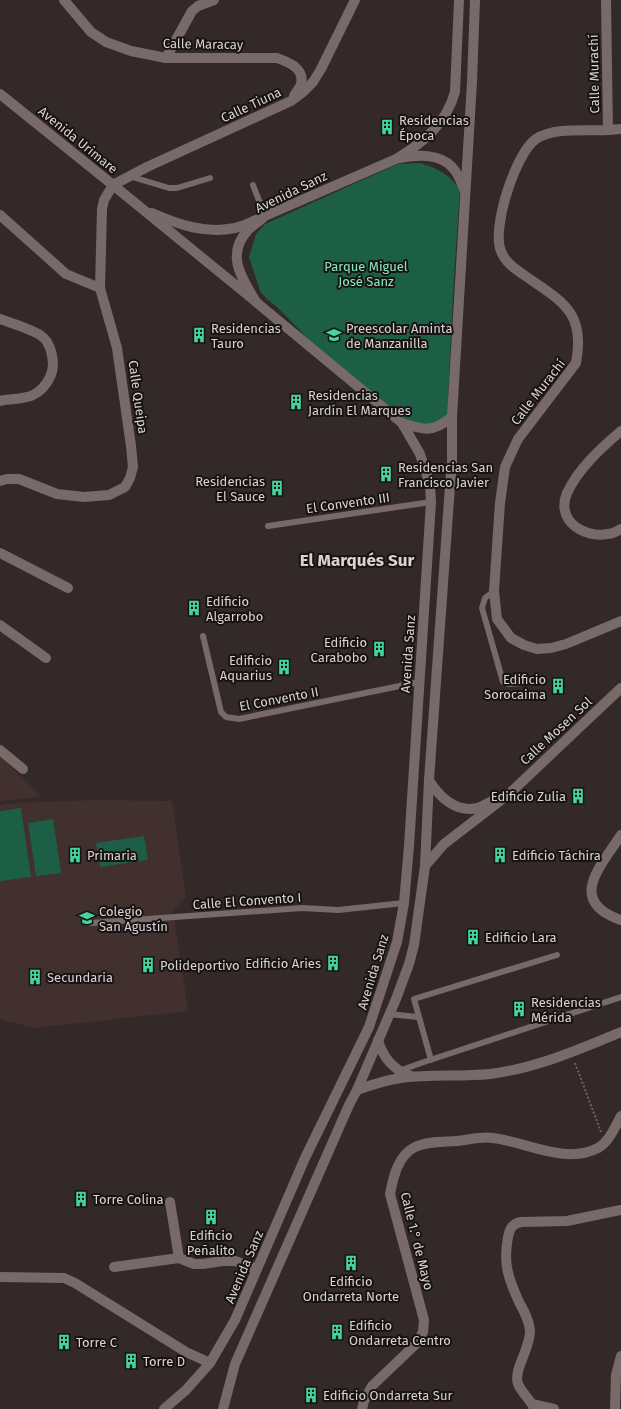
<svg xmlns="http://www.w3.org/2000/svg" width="621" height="1409" viewBox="0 0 621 1409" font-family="'Fira Sans',sans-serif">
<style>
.built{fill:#42302f}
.green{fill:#1d5e46}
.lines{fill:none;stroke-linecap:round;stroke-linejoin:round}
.path{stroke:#6c6262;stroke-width:2;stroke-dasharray:2 2;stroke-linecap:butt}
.service{stroke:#776a69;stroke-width:6}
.minor{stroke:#776a69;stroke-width:10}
.tertiary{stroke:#776a69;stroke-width:10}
.labels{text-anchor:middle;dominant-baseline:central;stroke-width:4;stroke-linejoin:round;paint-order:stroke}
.street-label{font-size:13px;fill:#dad2d2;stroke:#181313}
.poi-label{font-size:13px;fill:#dad2d2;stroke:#181313;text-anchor:start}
.park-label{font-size:13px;fill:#87e7be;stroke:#181313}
.district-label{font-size:17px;font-weight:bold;fill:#dad2d2;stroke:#181313}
</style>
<rect width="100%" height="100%" fill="#342929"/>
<!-- built -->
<g class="built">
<polygon points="0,756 42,797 0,801"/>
<polygon points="96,800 172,801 186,897 173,910 188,1011 35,1028 2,1020 0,1018 0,805 16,803"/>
</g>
<!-- green -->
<g class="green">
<path d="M 420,163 C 439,169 447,173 460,189 L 454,279 L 448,396 L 448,415 L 437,426 L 410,423 L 321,352 L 278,308 L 266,298 L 260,291 L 249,257 L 256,234 L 265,224 L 398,164 Z"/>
<polygon points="21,808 31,877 0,881 0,811"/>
<polygon points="53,819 61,873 36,876 28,823"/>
<polygon points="144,836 148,860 100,867 96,843"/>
</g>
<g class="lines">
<!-- path -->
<polyline class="path" points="575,1063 601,1132"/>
<!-- service -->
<g class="service">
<polyline points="129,176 169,188 177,188 210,178"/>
<polyline points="253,185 265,216"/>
<polyline points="268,526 431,502"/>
<polyline points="494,591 485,598 482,608 503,682 508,684 523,683"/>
<polyline points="203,636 221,712 226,717 239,719 419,682"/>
<polyline points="91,923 302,908 338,910 404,903"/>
<polyline points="389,1014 418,1017"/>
<polyline points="431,1060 414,999 557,955"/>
<polyline points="399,1071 421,1063 621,997"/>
</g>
<!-- minor -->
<g class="minor">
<path d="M 64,0 L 91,32 L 106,42 L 131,51 L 166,58 L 277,58 C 288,62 305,68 301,84 C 300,88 296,92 294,96"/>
<path d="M 606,0 L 608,130 C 587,131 554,127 536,139 C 516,152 491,229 501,251 C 505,262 514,268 524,275 C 561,301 586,311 576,363 L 518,439 L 505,467 L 500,503 L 494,591 L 497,619 L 511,638 L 524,645 L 537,649 L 551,648 L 566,644 L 621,621"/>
<polyline points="166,58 192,11 198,6 214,0"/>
<polyline points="0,94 113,185 255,301"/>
<polyline points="608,130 621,129"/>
<polyline points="113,185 147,167 291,101 303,92 313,82 321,69 355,0"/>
<path d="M 152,213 C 179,225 206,234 235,228 C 244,226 253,221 261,218"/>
<polyline points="0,215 66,274 100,288"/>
<path d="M 0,319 C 11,323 31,329 40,335 C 52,342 56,365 50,377 C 47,384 40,392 33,395 C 23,400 11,398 0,401"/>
<path d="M 621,431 C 601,448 578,469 567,493 C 553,526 597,545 621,529"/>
<polyline points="0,481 7,479 19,479 57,494 84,497 109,495 125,487 130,478 133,467 131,446 117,348 100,288 102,209 104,200 113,185"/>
<polyline points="0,553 68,588"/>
<polyline points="0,625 46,658"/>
<polyline points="0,750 23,769"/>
<path d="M 429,780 C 439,797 456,813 478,808 C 483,806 488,803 492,801"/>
<path d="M 621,835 C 601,866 566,901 621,920"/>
<polyline points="425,866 444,844 509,794 621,688"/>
<path d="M 378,1040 C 383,1058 393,1070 411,1076"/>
<path d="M 357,1090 C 371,1085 386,1080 401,1078 C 431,1074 461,1077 490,1074 C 536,1068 578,1050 621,1032"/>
<polyline points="170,1202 179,1258"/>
<polyline points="114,1267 179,1258 194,1264 203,1264 223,1261 235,1261 257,1269"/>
<polyline points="0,1277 64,1278 75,1283 186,1352 210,1363"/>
<path d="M 532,1404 C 528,1398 521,1391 518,1384 C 513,1369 531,1348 530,1330 C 529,1320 524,1311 519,1302 C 508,1278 503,1263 508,1237 C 510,1228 512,1224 521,1222 L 567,1221 L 621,1210"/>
<path d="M 362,1409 L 364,1401 L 372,1386 L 417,1343 L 423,1332 L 424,1320 L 390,1194 C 393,1178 398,1155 415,1147 C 427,1141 444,1142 457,1141 C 468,1140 482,1136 493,1138 C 527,1142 565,1165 598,1148 C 609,1142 615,1127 621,1116"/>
<polyline points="534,1409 532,1404 554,1409"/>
<polyline points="615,1409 616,1375 621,1356"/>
</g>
<!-- tertiary -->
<g class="tertiary">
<path d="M 400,158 C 417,155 439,153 452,167 C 458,173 461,181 464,189"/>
<path d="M 402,423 C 424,430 432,433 452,417"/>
<path d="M 164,1409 L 186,1390 L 210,1363 L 235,1320 L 305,1158 L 369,1027 L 397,942 L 404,903 L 409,846 L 431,502 L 430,485 L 420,454 L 402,423 L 256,302 C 242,278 225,255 248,230 C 253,225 260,221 265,216 L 396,159 C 423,143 446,124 455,92 L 459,0"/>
<polyline points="223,1409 235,1364 349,1105 357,1090 396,999 409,964 414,945 425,866 429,780 449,500 452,462 452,417 472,82 475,0"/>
</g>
</g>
<!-- icons -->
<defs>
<g id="building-bare" transform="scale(1.2)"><path d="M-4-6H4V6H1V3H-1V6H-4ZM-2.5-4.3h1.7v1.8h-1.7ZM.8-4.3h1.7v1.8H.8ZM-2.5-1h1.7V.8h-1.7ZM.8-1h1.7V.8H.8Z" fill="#43d4a0" stroke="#181313" stroke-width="2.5" paint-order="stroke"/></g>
<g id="school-bare" transform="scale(1.2)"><path d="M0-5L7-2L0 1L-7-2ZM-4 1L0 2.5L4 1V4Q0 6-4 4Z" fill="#43d4a0" stroke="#181313" stroke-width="2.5" paint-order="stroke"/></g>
</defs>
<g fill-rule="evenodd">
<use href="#building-bare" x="387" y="127"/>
<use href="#building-bare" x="199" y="335"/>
<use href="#school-bare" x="334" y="335"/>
<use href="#building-bare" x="296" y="402"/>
<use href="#building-bare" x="386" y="474"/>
<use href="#building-bare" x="277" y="488"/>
<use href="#building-bare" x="194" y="608"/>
<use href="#building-bare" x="379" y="649"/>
<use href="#building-bare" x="284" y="667"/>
<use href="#building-bare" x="558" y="686"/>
<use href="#building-bare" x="578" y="796"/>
<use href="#building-bare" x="75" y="855"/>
<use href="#building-bare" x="500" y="855"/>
<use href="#school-bare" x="87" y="918"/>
<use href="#building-bare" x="473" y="937"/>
<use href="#building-bare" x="333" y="963"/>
<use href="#building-bare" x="148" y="965"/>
<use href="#building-bare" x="35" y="977"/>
<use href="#building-bare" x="519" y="1009"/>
<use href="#building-bare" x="81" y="1199"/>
<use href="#building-bare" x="211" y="1217"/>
<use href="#building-bare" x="351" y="1263"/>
<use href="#building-bare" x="337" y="1332"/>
<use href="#building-bare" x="64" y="1342"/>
<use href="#building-bare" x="131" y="1361"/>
<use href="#building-bare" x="311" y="1395"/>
</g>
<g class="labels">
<!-- street labels -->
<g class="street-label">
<text transform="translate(203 44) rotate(1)">Calle Maracay</text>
<text transform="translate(594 74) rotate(-91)">Calle Murachí</text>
<text transform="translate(251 105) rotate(-25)">Calle Tiuna</text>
<text transform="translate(78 140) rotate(39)">Avenida Urimare</text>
<text transform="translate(291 192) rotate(-26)">Avenida Sanz</text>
<text transform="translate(538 392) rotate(-52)">Calle Murachí</text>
<text transform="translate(138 397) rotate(82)">Calle Queipa</text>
<text transform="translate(348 503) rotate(-8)">El Convento III</text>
<text transform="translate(408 654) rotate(-86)">Avenida Sanz</text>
<text transform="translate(279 699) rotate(-11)">El Convento II</text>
<text transform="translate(556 731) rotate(-43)">Calle Mosen Sol</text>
<text transform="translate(247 901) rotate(-4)">Calle El Convento I</text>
<text transform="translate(373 972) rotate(-73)">Avenida Sanz</text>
<text transform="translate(417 1241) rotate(76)">Calle 1.° de Mayo</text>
<text transform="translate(244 1267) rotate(-67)">Avenida Sanz</text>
</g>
<!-- poi labels -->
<g class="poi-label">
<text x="399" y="120">Residencias<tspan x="399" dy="15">Época</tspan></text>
<text x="211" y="328">Residencias<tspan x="211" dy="15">Tauro</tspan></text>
<text x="346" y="328">Preescolar Aminta<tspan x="346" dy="15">de Manzanilla</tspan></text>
<text x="308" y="395">Residencias<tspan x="308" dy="15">Jardín El Marques</tspan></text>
<text x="398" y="467">Residencias San<tspan x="398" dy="15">Francisco Javier</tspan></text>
<text x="265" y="481" text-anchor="end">Residencias<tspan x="265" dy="15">El Sauce</tspan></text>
<text x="206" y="601">Edificio<tspan x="206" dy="15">Algarrobo</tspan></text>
<text x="367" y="642" text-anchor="end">Edificio<tspan x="367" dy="15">Carabobo</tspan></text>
<text x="272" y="660" text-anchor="end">Edificio<tspan x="272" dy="15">Aquarius</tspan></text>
<text x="546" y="679" text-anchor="end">Edificio<tspan x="546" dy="15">Sorocaima</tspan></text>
<text x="566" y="796" text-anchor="end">Edificio Zulia</text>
<text x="87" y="855">Primaria</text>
<text x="512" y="855">Edificio Táchira</text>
<text x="99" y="911">Colegio<tspan x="99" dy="15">San Agustín</tspan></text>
<text x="485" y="937">Edificio Lara</text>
<text x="321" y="963" text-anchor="end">Edificio Aries</text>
<text x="160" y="965">Polideportivo</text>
<text x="47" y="977">Secundaria</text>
<text x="531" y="1002">Residencias<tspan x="531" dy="15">Mérida</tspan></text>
<text x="93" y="1199">Torre Colina</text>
<text x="211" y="1235" text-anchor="middle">Edificio<tspan x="211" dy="15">Peñalito</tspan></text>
<text x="351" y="1281" text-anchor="middle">Edificio<tspan x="351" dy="15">Ondarreta Norte</tspan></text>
<text x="349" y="1325">Edificio<tspan x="349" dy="15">Ondarreta Centro</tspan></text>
<text x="76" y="1342">Torre C</text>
<text x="143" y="1361">Torre D</text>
<text x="323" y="1395">Edificio Ondarreta Sur</text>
</g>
<!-- park labels -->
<g class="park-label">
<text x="366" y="266">Parque Miguel<tspan x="366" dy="15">José Sanz</tspan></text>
</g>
<!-- district labels -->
<g class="district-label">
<text x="357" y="560">El Marqués Sur</text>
</g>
</g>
</svg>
